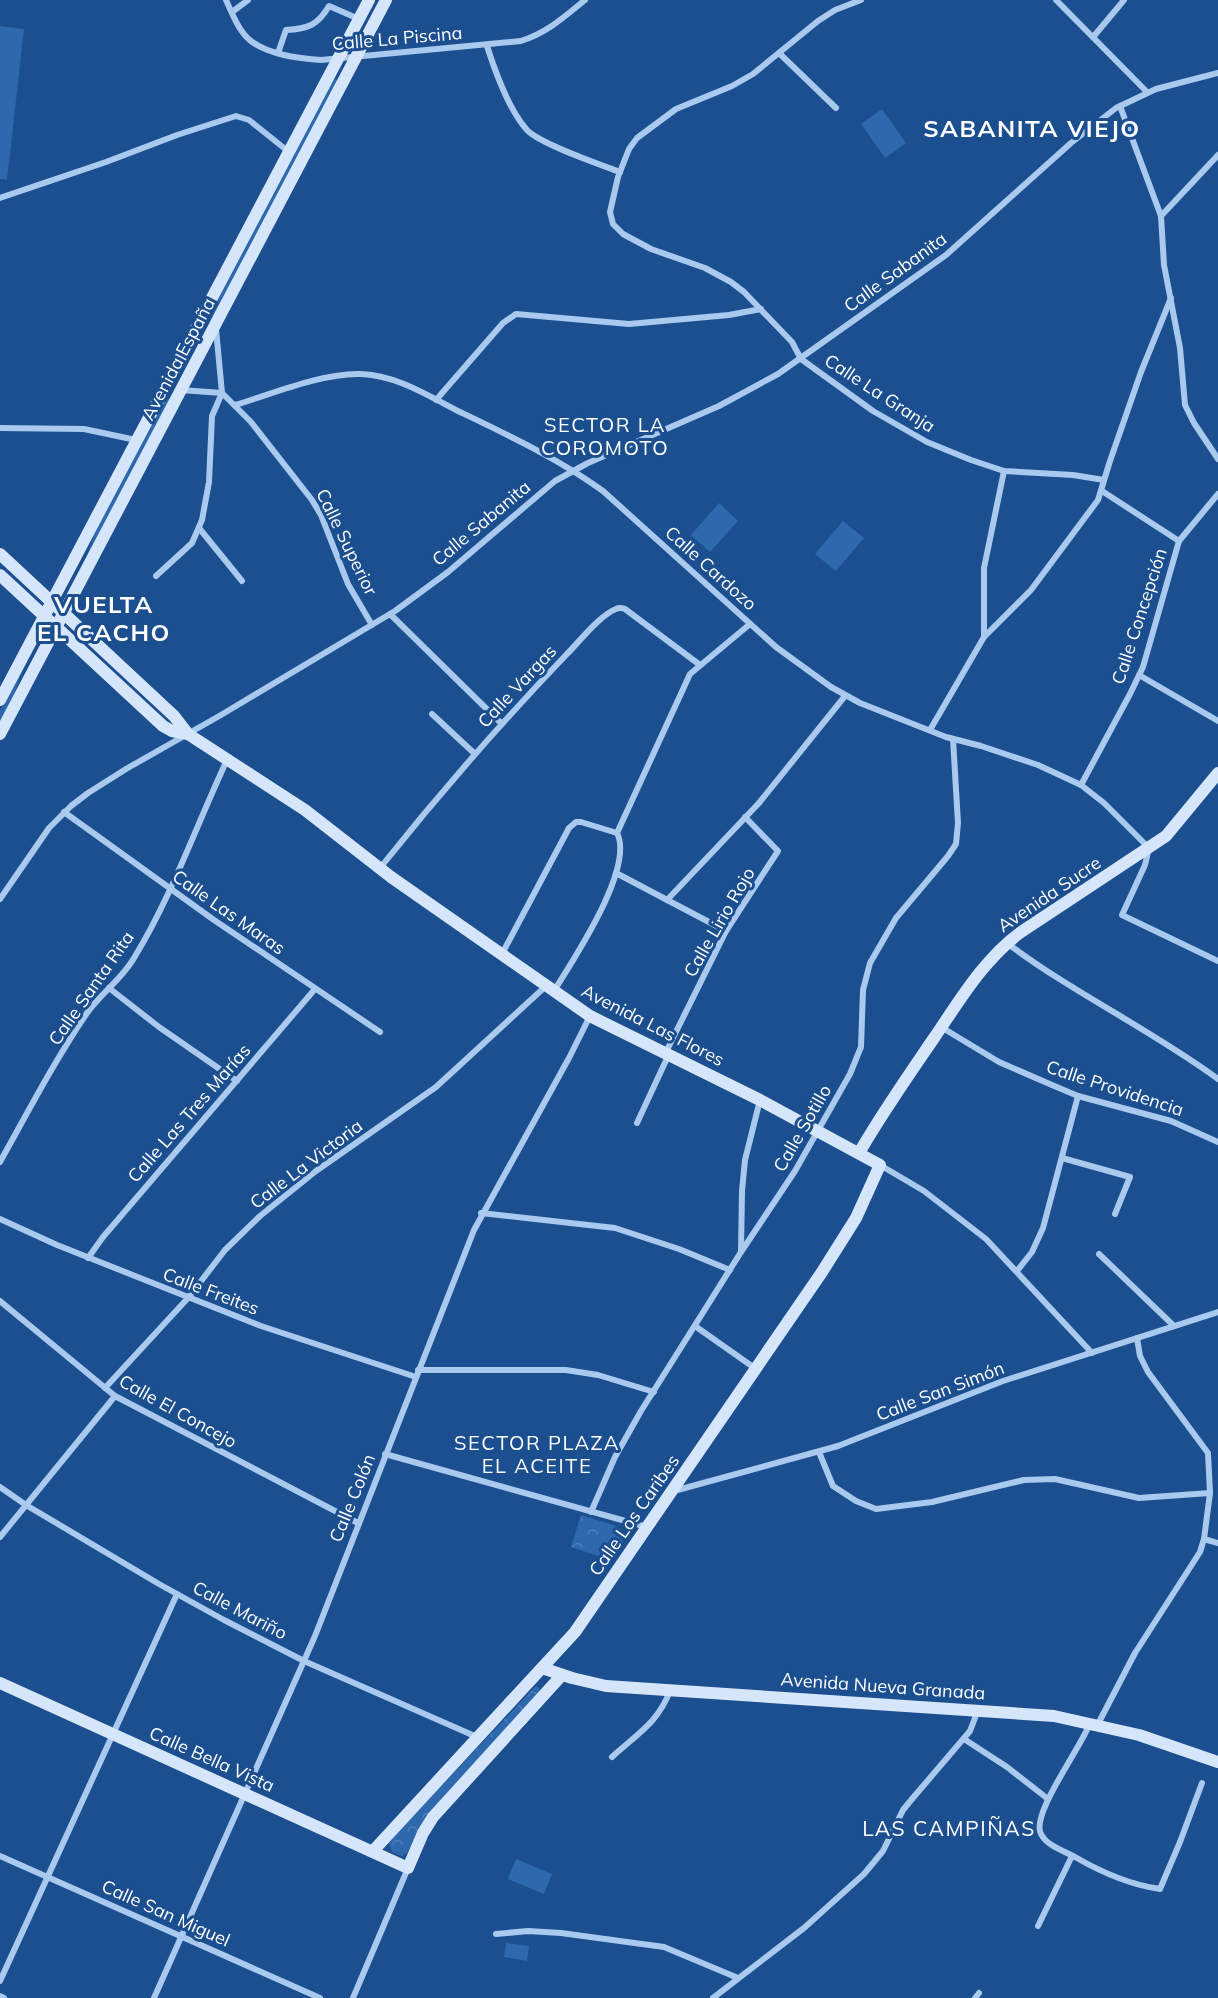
<svg xmlns="http://www.w3.org/2000/svg" width="1218" height="1998" viewBox="0 0 1218 1998" font-family="Mulish,sans-serif">
<style>
.grass{fill:#2e69ad}
.park{fill:url(#park-crowns)}
.lines{fill:none;stroke-linecap:round;stroke-linejoin:round}
.street{stroke:#a9c9ee;stroke-width:6}
.secondary{stroke:#d6e6fa;stroke-width:12}
.labels{text-anchor:middle;dominant-baseline:central;stroke-width:6;stroke-linejoin:round;paint-order:stroke}
.street-label{font-size:18px;fill:#fff;stroke:#1b4f8f}
.neighbourhood-label{font-size:20px;letter-spacing:1.5px;fill:#fff;stroke:#1b4f8f}
.quarter-label{font-size:21px;letter-spacing:1.5px;fill:#fff;stroke:#1b4f8f}
.district-label{font-size:24px;font-weight:bold;letter-spacing:1.5px;fill:#fff;stroke:#1b4f8f}
</style>
<defs>
<pattern id="park-crowns" width="20" height="18" patternUnits="userSpaceOnUse" patternTransform="scale(1.5)"><rect width="20" height="18" fill="#2e69ad"/><path d="M2 6a3 3 0 1 1 6 0M12 15a3 3 0 1 1 6 0" fill="none" stroke="#4d80b9"/></pattern>
</defs>
<rect width="100%" height="100%" fill="#1b4f8f"/>
<!-- grass -->
<g class="grass">
<polygon points="0,26 24,29 7,180 0,179"/>
<polygon points="333,79 338,80 208,327 218,300"/>
<polygon points="882,109 906,143 885,158 861,124"/>
<polygon points="168,398 170,400 86,559 95,532 165,400"/>
<polygon points="719,503 738,521 710,552 691,535"/>
<polygon points="843,521 864,538 836,571 815,554"/>
<polygon points="42,634 21,674 14,695 0,723 0,711"/>
<polygon points="516,1859 552,1874 544,1894 508,1879"/>
<polygon points="506,1943 529,1946 527,1961 504,1957"/>
</g>
<!-- park -->
<g class="park">
<path d="M 581,1515 L 616,1526 L 623,1532 C 626,1544 618,1551 611,1560 L 571,1547 Z"/>
<polygon points="536,1686 540,1689 539,1692 432,1809 407,1853 402,1856 392,1852 389,1844 394,1836"/>
</g>
<g class="lines">
<!-- street -->
<g class="street">
<path d="M 226,0 C 241,34 246,46 284,55 C 296,58 308,59 321,60 L 521,41 C 547,33 564,17 585,0"/>
<polyline points="861,0 835,10 818,21 753,74 732,86 676,109 637,138 629,149 618,177 610,212 613,224 623,234 651,249 705,268 731,282 744,292 792,342 801,359 873,411 927,442 971,460 1004,471 1073,475 1104,480"/>
<polyline points="1056,0 1147,92"/>
<polyline points="232,12 248,0"/>
<polyline points="1094,36 1124,0"/>
<path d="M 487,46 C 495,71 509,110 527,130 C 540,144 599,164 620,172"/>
<path d="M 278,53 L 286,30 C 308,29 318,25 329,6 L 359,19"/>
<polyline points="779,53 836,108"/>
<polyline points="1120,106 1161,216 1164,265 1180,348 1185,405 1194,423 1218,459"/>
<polyline points="0,198 106,162 177,135 236,116 249,120 289,152"/>
<polyline points="1161,216 1218,155"/>
<polyline points="181,390 222,393 251,422 312,500 321,515 348,584 372,625"/>
<polyline points="436,400 503,323 516,314 629,324 729,315 761,309"/>
<path d="M 235,405 C 272,394 322,373 360,374 C 396,375 427,395 458,411 C 508,435 559,459 603,491 L 776,647 L 831,687 L 860,703 L 946,737 L 981,746 L 1038,765 L 1081,785 L 1104,803 L 1149,848 L 1145,865 L 1122,915 L 1218,961"/>
<polyline points="0,428 84,429 136,440"/>
<polyline points="1102,491 1179,541"/>
<polyline points="199,528 242,581"/>
<polyline points="156,576 192,543 202,520 209,482 212,416 222,393 216,329"/>
<polyline points="390,614 502,724"/>
<polyline points="984,637 984,568 1004,471"/>
<polyline points="1139,675 1218,721"/>
<polyline points="432,714 475,754"/>
<polyline points="930,730 984,637 1031,590 1098,500 1110,461 1141,372 1171,298"/>
<polyline points="1081,785 1130,694 1143,667 1179,541 1218,494"/>
<polyline points="64,812 214,920 380,1032"/>
<polyline points="617,833 690,674 750,624"/>
<path d="M 380,868 C 439,794 501,723 566,655 C 579,642 600,615 616,609 C 620,607 621,608 625,609 L 700,665"/>
<polyline points="616,873 726,931"/>
<polyline points="0,899 49,828 71,806 88,793 126,769 221,715 395,611 448,572 555,481 588,463 719,406 778,374 946,255 1071,143 1116,108 1156,89 1218,73"/>
<polyline points="667,900 759,803 845,696"/>
<path d="M 1007,943 C 1073,993 1150,1029 1218,1079"/>
<path d="M 502,954 L 569,828 L 576,822 L 581,822 L 617,833 C 635,868 573,960 554,991"/>
<polyline points="109,988 159,1027 237,1081"/>
<polyline points="941,1027 999,1062 1052,1085 1078,1096 1171,1121 1218,1142"/>
<polyline points="666,1052 726,931 778,851 745,817"/>
<polyline points="637,1123 669,1054"/>
<polyline points="1062,1158 1130,1177 1115,1214"/>
<path d="M 0,1162 C 28,1112 55,1060 87,1013 C 101,993 122,979 134,958 C 172,896 196,826 227,760"/>
<polyline points="880,1165 924,1191 986,1239 1092,1353"/>
<polyline points="481,1213 615,1228 679,1249 730,1270"/>
<polyline points="0,1219 57,1245 261,1326 416,1377"/>
<polyline points="741,1251 742,1191 745,1160 760,1100"/>
<polyline points="1099,1254 1174,1326"/>
<polyline points="88,1258 103,1237 315,989"/>
<polyline points="1017,1271 1032,1252 1043,1228 1078,1096"/>
<polyline points="0,1301 115,1396 358,1523"/>
<polyline points="695,1326 756,1369"/>
<polyline points="418,1370 566,1370 598,1375 654,1392"/>
<polyline points="105,1388 188,1298 225,1250 260,1216 316,1171 436,1087 546,986"/>
<polyline points="819,1452 833,1486 856,1501 876,1509 932,1502 1024,1480 1055,1479 1139,1498 1210,1493"/>
<polyline points="385,1454 647,1527"/>
<polyline points="0,1487 26,1505 159,1584 224,1620 304,1661 477,1737"/>
<polyline points="674,1491 838,1446 1003,1381 1218,1312"/>
<polyline points="591,1512 615,1457 641,1411 741,1252 795,1171 850,1074 861,1047 863,990 870,963 896,918 948,856 956,844 958,823 953,739"/>
<polyline points="0,1537 115,1396"/>
<polyline points="1204,1539 1218,1543"/>
<path d="M 1090,1723 C 1082,1746 1030,1815 1041,1834 C 1047,1846 1064,1851 1075,1857 C 1101,1872 1131,1885 1160,1889 L 1180,1842 L 1202,1783"/>
<polyline points="1098,1724 1135,1653 1200,1552 1204,1539 1210,1493 1208,1453 1148,1372 1140,1356 1137,1338"/>
<polyline points="964,1739 1007,1767 1048,1799"/>
<path d="M 612,1757 C 637,1734 657,1724 670,1691"/>
<polyline points="0,1856 320,1998"/>
<polyline points="1038,1926 1072,1856"/>
<polyline points="496,1934 528,1931 561,1933 664,1947 738,1978"/>
<polyline points="0,1981 177,1594"/>
<polyline points="0,1996 4,1998"/>
<polyline points="154,1998 315,1636 474,1230 569,1058 590,1016"/>
<polyline points="353,1998 408,1868"/>
<polyline points="713,1998 804,1928 864,1874 883,1851 903,1810 912,1799 970,1731 978,1710"/>
<polyline points="975,1998 979,1993"/>
</g>
<!-- secondary -->
<g class="secondary">
<polyline points="0,554 174,716 188,734 305,810 391,877 590,1016 760,1100 880,1165 856,1218 822,1272 575,1632 373,1851"/>
<polyline points="0,575 163,726 172,731 188,734"/>
<polyline points="0,700 369,0"/>
<polyline points="0,734 386,0"/>
<path d="M 859,1153 C 882,1113 908,1076 934,1038 C 960,1000 984,959 1021,932 L 1166,836 L 1218,773"/>
<polyline points="542,1668 572,1678 606,1686 1054,1716 1139,1735 1218,1762"/>
<polyline points="0,1683 408,1868 423,1833 433,1817 562,1675"/>
</g>
</g>
<g class="labels">
<!-- street labels -->
<g class="street-label">
<text transform="translate(397 38) rotate(-5)">Calle La Piscina</text>
<text transform="translate(895 272) rotate(-36)">Calle Sabanita</text>
<text transform="translate(178 359) rotate(-62)">Avenida España</text>
<text transform="translate(880 393) rotate(33)">Calle La Granja</text>
<text transform="translate(481 523) rotate(-40)">Calle Sabanita</text>
<text transform="translate(347 542) rotate(64)">Calle Superior</text>
<text transform="translate(711 568) rotate(42)">Calle Cardozo</text>
<text transform="translate(1139 616) rotate(-72)">Calle Concepción</text>
<text transform="translate(517 686) rotate(-47)">Calle Vargas</text>
<text transform="translate(1049 894) rotate(-34)">Avenida Sucre</text>
<text transform="translate(229 912) rotate(35)">Calle Las Maras</text>
<text transform="translate(719 922) rotate(-60)">Calle Lirio Rojo</text>
<text transform="translate(91 988) rotate(-55)">Calle Santa Rita</text>
<text transform="translate(653 1025) rotate(27)">Avenida Las Flores</text>
<text transform="translate(1115 1088) rotate(18)">Calle Providencia</text>
<text transform="translate(189 1113) rotate(-49)">Calle Las Tres Marías</text>
<text transform="translate(802 1128) rotate(-60)">Calle Sotillo</text>
<text transform="translate(306 1164) rotate(-37)">Calle La Victoria</text>
<text transform="translate(211 1291) rotate(21)">Calle Freites</text>
<text transform="translate(940 1391) rotate(-21)">Calle San Simón</text>
<text transform="translate(178 1411) rotate(29)">Calle El Concejo</text>
<text transform="translate(352 1498) rotate(-68)">Calle Colón</text>
<text transform="translate(634 1515) rotate(-55)">Calle Los Caribes</text>
<text transform="translate(240 1610) rotate(28)">Calle Mariño</text>
<text transform="translate(883 1686) rotate(4)">Avenida Nueva Granada</text>
<text transform="translate(212 1759) rotate(24)">Calle Bella Vista</text>
<text transform="translate(166 1913) rotate(24)">Calle San Miguel</text>
</g>
<!-- neighbourhood labels -->
<g class="neighbourhood-label">
<text x="605" y="424">SECTOR LA<tspan x="605" dy="23">COROMOTO</tspan></text>
<text x="537" y="1442">SECTOR PLAZA<tspan x="537" dy="23">EL ACEITE</tspan></text>
</g>
<!-- quarter labels -->
<g class="quarter-label">
<text x="949" y="1828">LAS CAMPIÑAS</text>
</g>
<!-- district labels -->
<g class="district-label">
<text x="1032" y="128">SABANITA VIEJO</text>
<text x="104" y="604">VUELTA<tspan x="104" dy="28">EL CACHO</tspan></text>
</g>
</g>
</svg>
